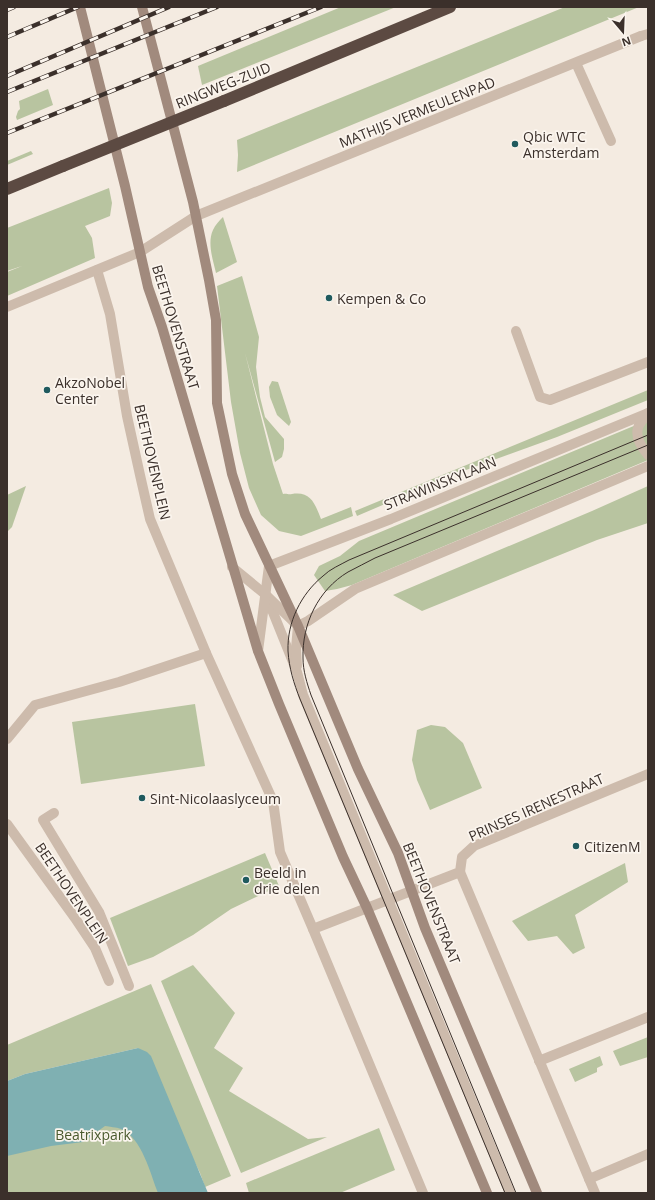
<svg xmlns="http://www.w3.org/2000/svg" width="655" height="1200" viewBox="0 0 655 1200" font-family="'Open Sans',sans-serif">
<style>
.green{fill:#b8c4a0}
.water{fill:#7fb0b2}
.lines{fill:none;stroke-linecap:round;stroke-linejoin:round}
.service{stroke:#cdbbac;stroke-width:10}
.pedestrian{stroke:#cdbbac;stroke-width:10}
.minor{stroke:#cdbbac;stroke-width:10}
.tertiary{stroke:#cdbbac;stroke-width:10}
.secondary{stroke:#a18a7d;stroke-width:10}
.motorway{stroke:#5c4a42;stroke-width:12}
.tram{stroke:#3b302b;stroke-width:1}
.rail-casing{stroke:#3b302b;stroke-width:4.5}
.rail{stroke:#fbf5ee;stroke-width:3;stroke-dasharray:9;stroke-linecap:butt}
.motorway-bridge{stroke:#5c4a42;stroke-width:12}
.poi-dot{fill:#1f5a5e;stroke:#fbf5ee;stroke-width:1.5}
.labels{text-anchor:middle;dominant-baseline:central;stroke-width:3.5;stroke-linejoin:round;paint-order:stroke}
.street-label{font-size:14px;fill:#3b302b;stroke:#fbf5ee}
.poi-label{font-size:14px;fill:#3b302b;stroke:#fbf5ee;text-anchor:start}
.park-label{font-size:14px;fill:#4a5a2e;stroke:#fbf5ee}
</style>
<rect width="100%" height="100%" fill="#f4ebe1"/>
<!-- green -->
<g class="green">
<polygon points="341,7 396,7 202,85 198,66"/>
<polygon points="565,7 639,7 237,172 238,155 237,140"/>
<polygon points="48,89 53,105 17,120 16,117 18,111 20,109 19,101"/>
<polygon points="31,151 33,154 7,165 7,161"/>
<polygon points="109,188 112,203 110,216 85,226 92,238 95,258 7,296 7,272 22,266 7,271 7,228"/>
<path d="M 223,217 L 237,262 L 216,273 C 213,260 207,243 213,230 C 215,225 219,221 223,217 Z"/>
<path d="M 242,276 L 259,337 L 256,367 L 260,397 L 265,417 L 284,439 L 284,449 L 282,457 L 275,462 L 245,353 L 273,464 L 283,494 C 287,493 288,495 292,494 C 311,491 315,504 321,519 L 351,507 L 353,516 L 301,536 L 279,531 L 261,515 L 249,488 L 240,453 L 231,402 L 217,286 Z"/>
<polygon points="272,381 278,382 291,422 289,426 277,415 270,397 269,387"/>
<polygon points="648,390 648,400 557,437 455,474 357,516 355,511"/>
<polygon points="648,420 648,460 352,585 337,589 325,591 314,575 319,566 340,556 359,541"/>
<polygon points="26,486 12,527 7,532 7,495"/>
<polygon points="648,486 648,523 597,540 422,611 393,595 592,511"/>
<polygon points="195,704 205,766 81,784 72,722"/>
<polygon points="431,725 445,727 463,743 482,788 430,810 417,780 412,760 417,730"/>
<polygon points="265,853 279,886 231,909 193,935 153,957 128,966 110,918"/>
<polygon points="625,863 628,882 575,915 585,948 573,954 557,936 528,941 512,921"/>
<polygon points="193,965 235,1013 214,1048 243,1068 229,1091 308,1139 327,1137 241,1173 161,981"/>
<polygon points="151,984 231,1176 205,1187 200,1173 138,1048 25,1074 7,1081 7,1045"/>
<polygon points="648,1037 648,1057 620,1066 613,1051"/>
<polygon points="600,1056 603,1065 597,1068 597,1072 575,1082 569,1069"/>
<polygon points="130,1065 181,1193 7,1193 7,1098"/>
<polygon points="379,1128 395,1170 340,1193 249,1193 246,1183"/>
</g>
<!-- water -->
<path class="water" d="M 138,1048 L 147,1052 L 151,1056 L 208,1193 L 158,1193 C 150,1173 142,1138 121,1129 C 116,1127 110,1127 105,1126 L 83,1142 L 51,1146 L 7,1156 L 7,1081 L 25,1074 Z"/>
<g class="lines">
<!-- service -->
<g class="service">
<polyline points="576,63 611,141"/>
<polyline points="97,270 110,314 127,416 140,475 150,519 206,653 273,801 280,852 313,929"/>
<polyline points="7,307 140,252 196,216 641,36"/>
<polyline points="516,331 540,397 550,400 648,362"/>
<polyline points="266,595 297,672 303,695 510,1193"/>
<polyline points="297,666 296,648 298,626"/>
<polyline points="54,813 43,820 99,912 129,986"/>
</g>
<!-- pedestrian -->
<g class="pedestrian">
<polyline points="641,36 648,34"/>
<polyline points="7,739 35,705 119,682 206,653"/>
<polyline points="7,824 75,918 95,948 109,981"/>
</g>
<!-- minor -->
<g class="minor">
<polyline points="460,872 595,1193"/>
<polyline points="539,1061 648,1017"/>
<polyline points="589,1179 648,1154"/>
<polyline points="423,1193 313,929 460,872 462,857 474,846 648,774"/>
</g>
<!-- tertiary -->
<g class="tertiary">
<path d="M 648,413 C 645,417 639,423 638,428 C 635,438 642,448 648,455"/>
<polyline points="232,567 266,595 298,626 308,621 355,589 648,466"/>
<polyline points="258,651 269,566 391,519 648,413"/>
</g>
<!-- secondary -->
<g class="secondary">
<polyline points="80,7 125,186 148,287 162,327 258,651 279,704 343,857 367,908 487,1193"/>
<polyline points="142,7 193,202 209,280 216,320 217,403 232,474 245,514 298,626 358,769 398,853 425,928 537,1193"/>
</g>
<!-- motorway -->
<g class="motorway">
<polyline points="224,101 450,7"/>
<polyline points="7,189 63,166"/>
</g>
<!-- tram -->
<g class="tram">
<path d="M 505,1193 L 300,699 C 294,684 289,668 288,651 C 287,622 301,594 323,576 C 330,569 340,565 349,560 L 648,435"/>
<path d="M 516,1193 L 311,695 C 307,683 303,671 303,658 C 302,624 318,590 348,572 C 357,567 366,563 375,558 L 648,445"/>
</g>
<!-- rail casing -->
<g class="rail-casing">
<g id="rail">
<polyline points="7,10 14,7"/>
<polyline points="7,37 78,7"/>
<polyline points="7,76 169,7"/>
<polyline points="7,92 217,7"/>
<polyline points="7,133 321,7"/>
</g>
</g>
<!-- rail -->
<use href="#rail" class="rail"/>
<!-- motorway-bridge -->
<polyline class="motorway-bridge" points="63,166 224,101"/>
</g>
<!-- markers -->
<g class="poi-dot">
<circle cx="515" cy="144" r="4"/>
<circle cx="329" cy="298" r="4"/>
<circle cx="47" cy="390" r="4"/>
<circle cx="142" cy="798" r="4"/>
<circle cx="576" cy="846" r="4"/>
<circle cx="246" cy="880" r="4"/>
</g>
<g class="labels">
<!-- street labels -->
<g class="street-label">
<text transform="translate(223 85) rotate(-22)">RINGWEG-ZUID</text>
<text transform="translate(417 112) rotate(-22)">MATHIJS VERMEULENPAD</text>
<text transform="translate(176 327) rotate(73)">BEETHOVENSTRAAT</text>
<text transform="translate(153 462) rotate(77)">BEETHOVENPLEIN</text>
<text transform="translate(440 483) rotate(-22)">STRAWINSKYLAAN</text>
<text transform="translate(536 807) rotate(-24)">PRINSES IRENESTRAAT</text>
<text transform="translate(72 893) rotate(56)">BEETHOVENPLEIN</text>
<text transform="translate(432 903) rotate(68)">BEETHOVENSTRAAT</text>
</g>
<!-- poi labels -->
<g class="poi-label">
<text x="523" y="136">Qbic WTC<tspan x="523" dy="16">Amsterdam</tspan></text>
<text x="337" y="298">Kempen &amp; Co</text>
<text x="55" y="382">AkzoNobel<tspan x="55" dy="16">Center</tspan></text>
<text x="150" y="798">Sint-Nicolaaslyceum</text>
<text x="584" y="846">CitizenM</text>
<text x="254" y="872">Beeld in<tspan x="254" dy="16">drie delen</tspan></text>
</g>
<!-- park labels -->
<g class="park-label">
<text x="93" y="1134">Beatrixpark</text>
</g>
</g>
<!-- border -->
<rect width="655" height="1200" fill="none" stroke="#3b302b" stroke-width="16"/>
<!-- north arrow -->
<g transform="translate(623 32) rotate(161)" stroke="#fbf5ee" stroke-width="3" paint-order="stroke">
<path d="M0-3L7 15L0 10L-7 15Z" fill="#3b302b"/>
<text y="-6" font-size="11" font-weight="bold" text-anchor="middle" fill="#3b302b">N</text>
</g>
</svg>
